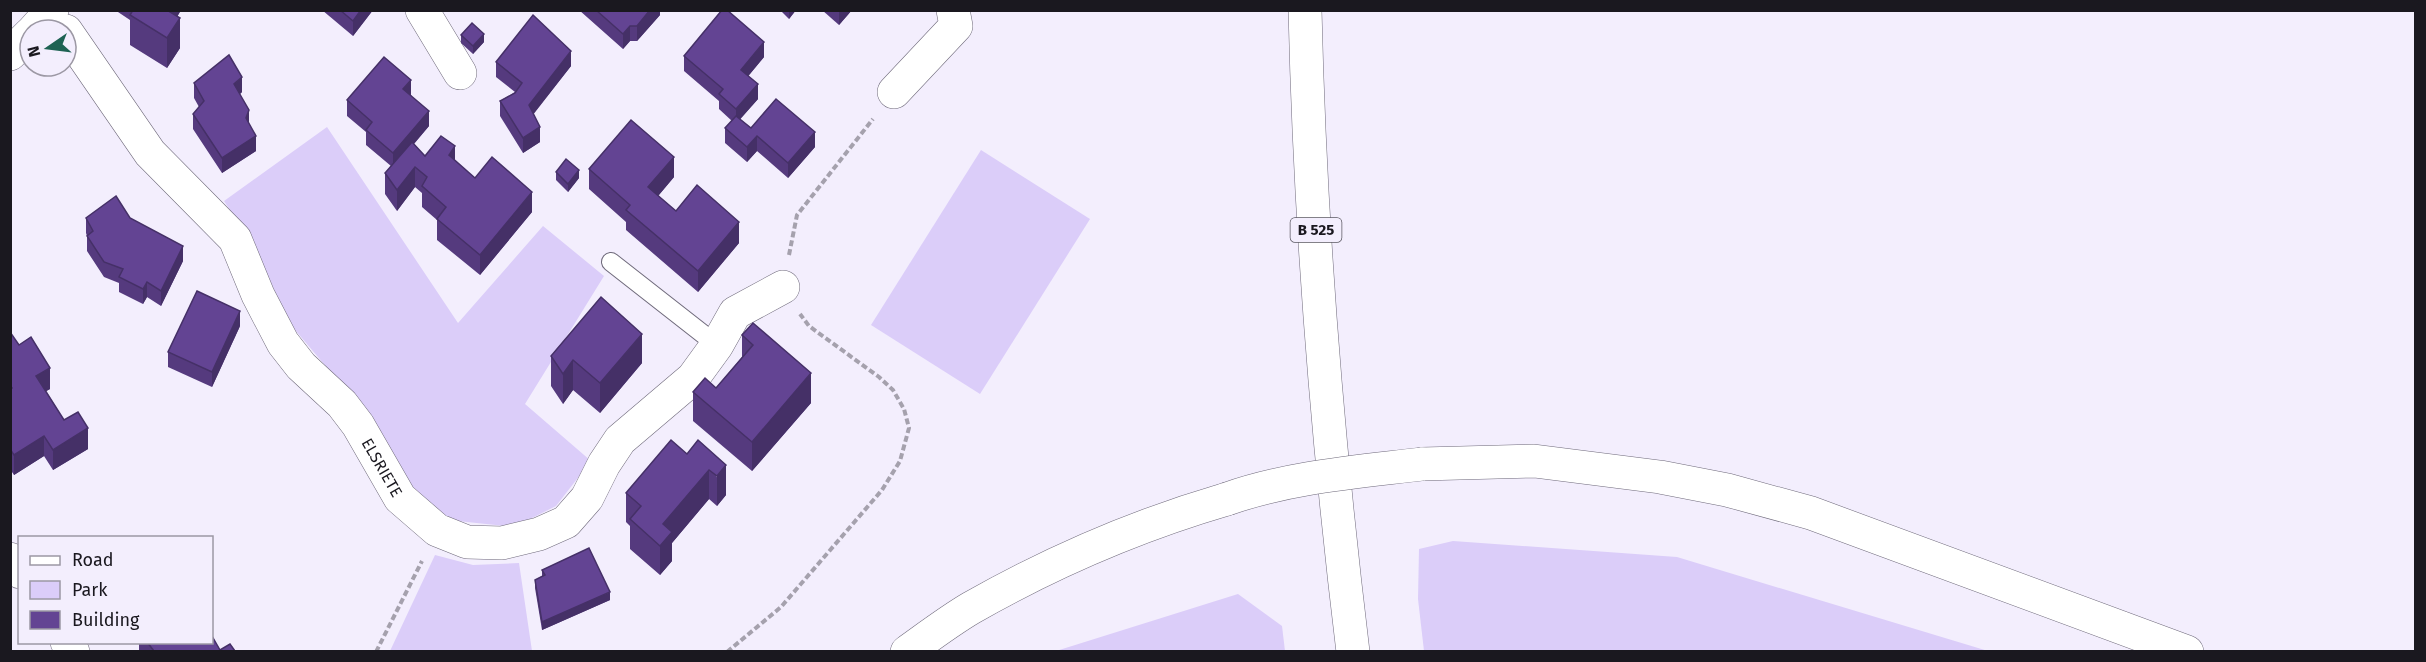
<svg xmlns="http://www.w3.org/2000/svg" width="2426" height="662" viewBox="0 0 2426 662" font-family="'Fira Sans',sans-serif">
<style>
.green{fill:#dbcdf9}
.lines{fill:none;stroke-linecap:round;stroke-linejoin:round}
.lane-casing{stroke:#6f6a7b;stroke-width:20}
.street-casing{stroke:#6f6a7b;stroke-width:34}
.primary-casing{stroke:#6f6a7b;stroke-width:34}
.path{stroke:#a5a1ad;stroke-width:4;stroke-dasharray:6 3;stroke-linecap:butt}
.lane{stroke:#fff;stroke-width:18}
.street{stroke:#fff;stroke-width:33}
.primary{stroke:#fff;stroke-width:33}
.street-bridge-casing{stroke:#6f6a7b;stroke-width:34;stroke-linecap:butt}
.street-bridge{stroke:#fff;stroke-width:33}
.wall{fill:#553a7e}
.shaded-wall{fill:#453067}
.building{fill:#634493;stroke:#453067;stroke-width:1.5}
.labels{text-anchor:middle;dominant-baseline:central;stroke-width:6;stroke-linejoin:round;paint-order:stroke}
.shield{fill:#f3eefd;stroke:#5b5862;stroke-width:1.5}
.shield-label{font-size:15px;font-weight:bold;fill:#1a181f}
.street-label{font-size:16px;fill:#1a181f;stroke:#f3eefd}
</style>
<rect width="100%" height="100%" fill="#f3eefd"/>
<!-- green -->
<g class="green">
<polygon points="327,127 458,323 543,226 604,276 525,404 591,461 556,506 514,527 448,520 416,492 329,370 290,324 255,248 224,201"/>
<polygon points="981,150 1090,219 980,394 871,325"/>
<polygon points="1453,541 1677,557 1988,651 1424,651 1418,599 1419,549"/>
<polygon points="435,555 473,565 519,563 532,651 390,651"/>
<polygon points="1238,594 1282,626 1285,651 1056,651"/>
</g>
<g class="lines">
<!-- lane casing -->
<g class="lane-casing">
<polyline id="lane" points="611,262 717,345"/>
</g>
<!-- street casing -->
<g class="street-casing">
<g id="street">
<polyline points="422,10 460,73"/>
<polyline points="34,30 52,10"/>
<path id="s1" d="M 66,31 L 150,153 L 235,239 L 258,295 L 283,343 L 301,366 L 342,404 L 358,425 L 400,498 L 437,530 L 467,542 L 502,543 L 539,534 L 566,522 L 587,498 L 604,464 L 620,440 L 693,378 L 717,345 L 735,313 L 783,287"/>
<polyline points="10,54 30,34"/>
<polyline points="894,92 956,26 953,10"/>
<polyline points="1422,464 1534,461 1660,477 1727,490 1811,513 2187,652"/>
<polyline points="10,559 20,572"/>
<polyline points="67,642 73,652"/>
<path d="M 907,652 C 928,637 949,621 971,608 C 1052,562 1138,525 1227,499"/>
</g>
</g>
<!-- primary casing -->
<g class="primary-casing">
<path id="primary" d="M 1305,10 C 1310,224 1327,439 1353,652"/>
</g>
<!-- path -->
<g class="path">
<polyline points="789,255 797,215 873,119"/>
<polyline points="376,652 422,561"/>
<polyline points="727,652 781,607 882,490 900,461 909,428 904,409 893,390 879,377 809,326 800,314"/>
</g>
<!-- lane -->
<use href="#lane" class="lane"/>
<!-- street -->
<use href="#street" class="street"/>
<!-- primary -->
<use href="#primary" class="primary"/>
<!-- street-bridge casing -->
<g class="street-bridge-casing">
<path id="street-bridge" d="M 1227,499 C 1289,477 1357,472 1422,464"/>
</g>
<!-- street-bridge -->
<use href="#street-bridge" class="street-bridge"/>
</g>
<!-- wall -->
<g class="wall">
<polygon points="115,10 181,10 177,17 180,48 167,68 130,45 130,20"/>
<polygon points="322,10 373,10 353,36"/>
<polygon points="579,10 660,10 660,15 637,41 630,41 623,49"/>
<polygon points="780,10 796,10 789,19"/>
<polygon points="822,10 852,10 839,25"/>
<polygon points="461,35 484,42 473,54 461,43"/>
<polygon points="684,56 764,57 748,76 758,99 740,119 751,128 815,147 788,178 757,151 747,162 725,143 725,128 732,121 719,109 719,101 684,71"/>
<polygon points="496,62 571,66 533,114 540,142 523,153 500,116 500,101 515,92 496,77"/>
<polygon points="194,83 242,92 240,94 249,125 256,151 222,173 193,129 193,114 199,107 194,98"/>
<polygon points="411,95 429,126 414,144 425,156 455,161 475,178 532,212 480,275 437,240 437,220 422,207 422,193 415,187 397,211 385,194 385,173 391,166 366,145 366,132 347,116 347,100"/>
<polygon points="589,169 674,177 658,196 676,211 739,243 698,292 626,230 626,222 589,189"/>
<polygon points="556,172 579,178 568,192 556,180"/>
<polygon points="86,218 130,218 183,261 161,306 147,297 143,304 119,292 119,283 104,277 87,251 87,236 86,233"/>
<polygon points="753,323 811,403 752,471 693,421 693,392 716,388 742,357 742,335"/>
<polygon points="240,326 212,387 168,367 168,352"/>
<polygon points="10,332 19,345 50,389 46,391 64,420 88,449 53,470 44,456 14,475 10,469"/>
<polygon points="551,356 642,363 600,413 573,390 563,404 551,386"/>
<polygon points="698,440 726,495 717,506 709,499 672,543 672,561 660,575 630,549 630,526 626,522 626,493 687,454"/>
<polygon points="542,570 610,600 542,630 535,588 535,580 542,576"/>
<polygon points="139,642 212,642 220,650 235,651 139,651"/>
</g>
<!-- shaded-wall -->
<g class="shaded-wall">
<polygon points="164,10 181,10 165,37"/>
<polygon points="361,10 373,10 353,36 353,21"/>
<polygon points="650,10 660,10 660,15 637,41 637,26"/>
<polygon points="789,10 796,10 789,19"/>
<polygon points="839,10 852,10 839,25"/>
<polygon points="180,18 180,48 167,68 167,38"/>
<polygon points="630,26 630,41 623,49 623,34"/>
<polygon points="484,34 484,42 473,54 473,46"/>
<polygon points="764,42 764,57 741,85 741,70"/>
<polygon points="571,51 571,66 529,120 529,105"/>
<polygon points="242,77 242,92 234,99 234,84"/>
<polygon points="411,80 411,95 403,104 403,89"/>
<polygon points="758,84 758,99 736,124 736,109"/>
<polygon points="249,110 249,125 246,118"/>
<polygon points="429,111 429,126 393,168 393,153"/>
<polygon points="540,127 540,142 523,153 523,138"/>
<polygon points="815,132 815,147 788,178 788,163"/>
<polygon points="256,136 256,151 222,173 222,158"/>
<polygon points="757,136 757,151 747,162 747,147"/>
<polygon points="455,146 455,167 449,155"/>
<polygon points="674,157 674,177 648,208 648,187"/>
<polygon points="415,167 415,187 397,211 397,190"/>
<polygon points="579,170 579,178 568,192 568,184"/>
<polygon points="532,192 532,212 480,275 480,255"/>
<polygon points="739,222 739,243 698,292 698,271"/>
<polygon points="183,246 183,261 161,306 161,291"/>
<polygon points="147,282 147,297 143,304 143,289"/>
<polygon points="240,311 240,326 212,387 212,372"/>
<polygon points="642,334 642,363 600,413 600,383"/>
<polygon points="573,360 573,390 563,404 563,374"/>
<polygon points="50,368 50,389 36,397 36,376"/>
<polygon points="811,373 811,403 752,471 752,442"/>
<polygon points="88,428 88,449 53,470 53,450"/>
<polygon points="44,436 44,456 14,475 14,455"/>
<polygon points="726,465 726,495 717,506 717,476"/>
<polygon points="709,470 709,499 672,543 672,561 660,575 660,546 663,524"/>
<polygon points="610,592 610,600 542,630 542,622"/>
</g>
<!-- building -->
<g class="building">
<polygon points="133,10 167,10 180,18 167,38 130,15"/>
<polygon points="340,10 361,10 353,21"/>
<polygon points="596,10 650,10 637,26 630,26 623,34"/>
<polygon points="722,10 727,10 764,42 741,70 758,84 736,109 719,94 723,89 684,56"/>
<polygon points="533,15 571,51 529,105 540,127 523,138 500,101 515,93 522,83 496,62"/>
<polygon points="472,23 484,34 473,46 461,35"/>
<polygon points="229,55 242,77 234,84 249,110 246,118 256,136 222,158 193,114 204,101 194,83"/>
<polygon points="384,57 411,80 403,89 429,111 393,153 366,130 372,122 347,100"/>
<polygon points="776,99 815,132 788,163 757,136 747,147 725,128 736,116 751,128"/>
<polygon points="631,120 674,157 648,187 676,211 697,185 739,222 698,271 626,210 630,205 589,169"/>
<polygon points="441,136 455,146 449,155 475,178 492,157 532,192 480,255 437,219 446,207 422,186 427,177 415,167 397,190 385,173 412,142 425,156"/>
<polygon points="566,159 579,170 568,184 556,172"/>
<polygon points="116,196 130,218 183,246 161,291 147,282 143,289 119,277 123,269 104,262 87,236 93,231 86,218"/>
<polygon points="197,291 240,311 212,372 168,352"/>
<polygon points="601,297 642,334 600,383 573,360 563,374 551,356"/>
<polygon points="753,323 811,373 752,442 693,392 705,378 716,388 753,345 742,335"/>
<polygon points="10,332 19,345 31,337 50,368 36,376 64,420 78,412 88,428 53,450 44,436 14,455 10,449 10,389 12,388 10,385"/>
<polygon points="671,440 687,454 698,440 726,465 717,476 709,470 663,524 672,532 660,546 630,519 641,506 626,493"/>
<polygon points="589,548 610,592 542,622 535,580 545,575 542,570"/>
<polygon points="212,636 220,650 230,644 235,651 154,651 147,642 212,642"/>
</g>
<g class="labels">
<!-- shield labels -->
<rect class="shield" x="1290.5" y="218" width="51" height="24" rx="4.5"/>
<g class="shield-label">
<text x="1316" y="230">B 525</text>
</g>
<!-- street labels -->
<g class="street-label">
<text stroke="none"><textPath href="#s1" startOffset="544">ELSRIETE</textPath></text>
</g>
</g>
<!-- border -->
<rect width="2426" height="662" fill="none" stroke="#1a181f" stroke-width="24"/>
<!-- legend -->
<rect x="18" y="536" width="195" height="108" fill="#f3eefd" stroke="#9c98a4" stroke-width="1.5"/>
<rect x="30" y="556" width="30" height="9" fill="#ffffff" stroke="#9c98a4" stroke-width="1.5"/>
<text x="72" y="566" font-size="18" fill="#1a181f">Road</text>
<rect x="30" y="581" width="30" height="18" fill="#dbcdf9" stroke="#9c98a4" stroke-width="1.5"/>
<text x="72" y="596" font-size="18" fill="#1a181f">Park</text>
<rect x="30" y="611" width="30" height="18" fill="#634493" stroke="#9c98a4" stroke-width="1.5"/>
<text x="72" y="626" font-size="18" fill="#1a181f">Building</text>
<!-- north arrow -->
<g transform="translate(48 48) rotate(256)"><circle r="28" fill="#f3eefd" stroke="#9c98a4" stroke-width="1.5"/>
<path d="M0-4.5L10 22L0 15L-10 22Z" fill="#1e6253"/>
<text y="-9" font-size="16" font-weight="bold" text-anchor="middle" fill="#1a181f">N</text>
</g>
</svg>
